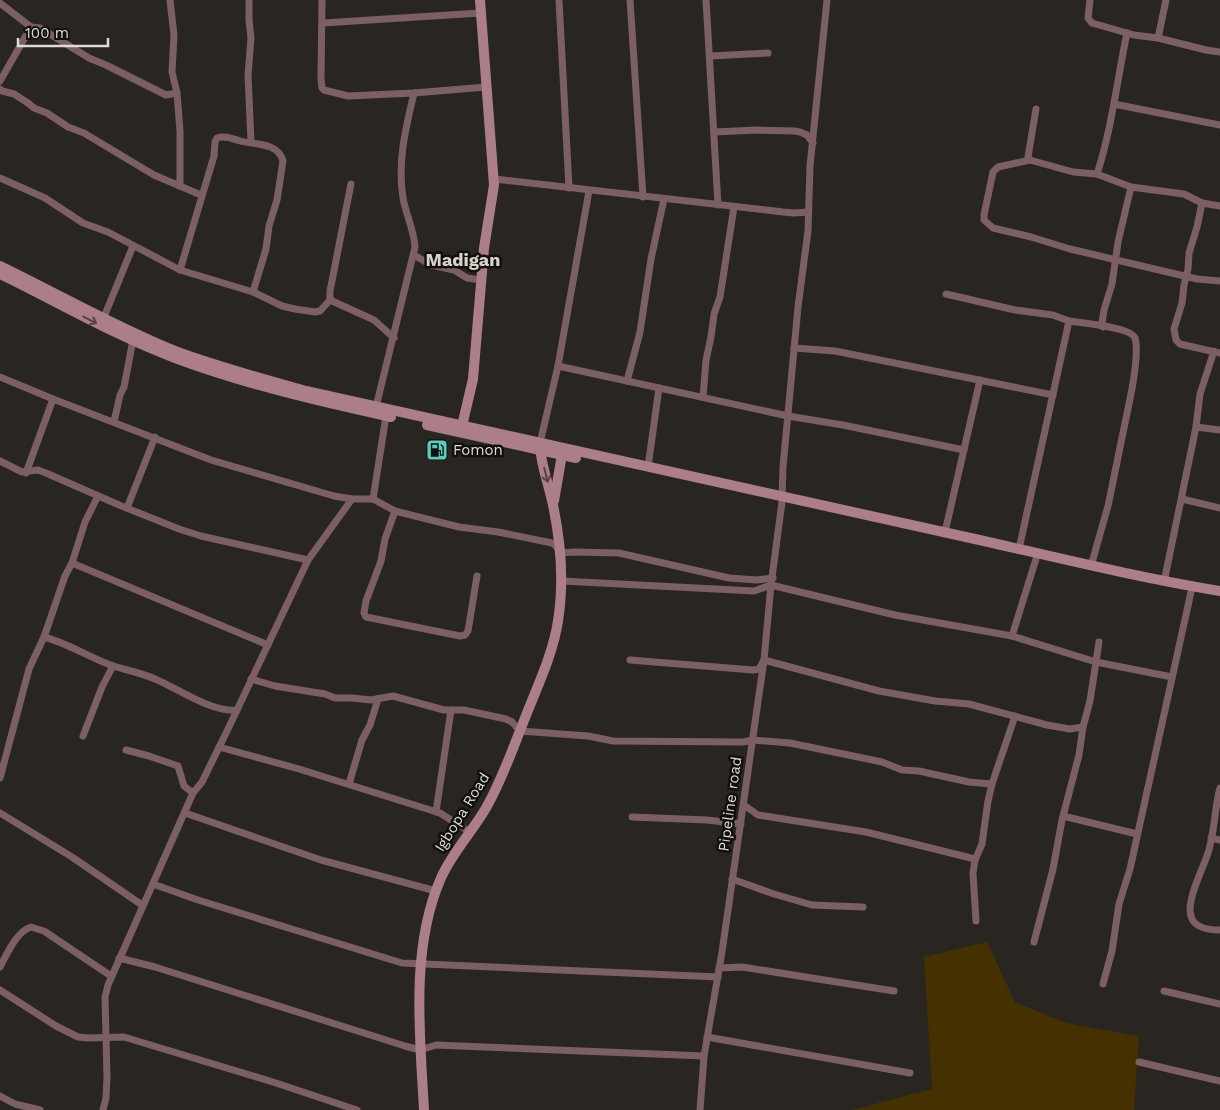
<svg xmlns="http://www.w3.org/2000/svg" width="1220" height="1110" viewBox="0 0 1220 1110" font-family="'Work Sans',sans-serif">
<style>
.green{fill:#453000}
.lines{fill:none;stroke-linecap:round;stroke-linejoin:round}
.street{stroke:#7c5f65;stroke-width:7}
.secondary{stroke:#ac7e88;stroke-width:10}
.oneway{stroke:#574244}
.labels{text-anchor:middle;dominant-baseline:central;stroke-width:5;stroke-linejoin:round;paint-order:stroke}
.poi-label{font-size:15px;fill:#dedcd8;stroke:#11100d;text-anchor:start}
.street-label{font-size:15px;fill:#dedcd8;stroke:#11100d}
.quarter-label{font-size:18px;font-weight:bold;fill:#d8d4cc;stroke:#11100d}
</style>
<rect width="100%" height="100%" fill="#292621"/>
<!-- green -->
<polygon class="green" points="987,942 1015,1002 1066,1023 1139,1036 1134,1110 852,1110 932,1089 924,957"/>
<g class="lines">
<!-- street -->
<g class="street">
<polyline points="170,0 174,35 172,72 177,93 180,131 180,186"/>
<polyline points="249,0 249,20 251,38 248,75 251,142"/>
<polyline points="322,0 321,79 322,88 324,90 348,96 414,93 486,87"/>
<polyline points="559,0 569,188"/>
<polyline points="630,0 643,197"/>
<polyline points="706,0 718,205"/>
<polyline points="1090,0 1088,18 1092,23 1134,35 1158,38 1206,50 1220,52"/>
<polyline points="0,3 31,27 40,28 89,58 106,65 166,95 177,93"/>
<polyline points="323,23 480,13"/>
<polyline points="1158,38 1166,0"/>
<polyline points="710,56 768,53"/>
<polyline points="0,81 31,27"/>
<polyline points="0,89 2,91 14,94 28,103 34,108 47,113 68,127 84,133 154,175 201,195"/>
<polyline points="1114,104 1220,125"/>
<polyline points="1036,109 1028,157 1030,160 1073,172 1097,174 1131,187 1184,194 1202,203 1220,206"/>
<polyline points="714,132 757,130 794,131 800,132 807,135 813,143"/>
<polyline points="1030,160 998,167 993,172 984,215 984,220 993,228 1031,237 1070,249 1197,279 1220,281"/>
<path d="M 1097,174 C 1112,128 1117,80 1127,33"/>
<polyline points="0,178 45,198 83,223 108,232 180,270 253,292 282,306 295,309 315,312 320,311 330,300"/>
<polyline points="494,179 783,212 794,213 808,212"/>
<polyline points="351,184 330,291 330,300 374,320 394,338"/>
<polyline points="1202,203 1197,227 1189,253 1188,269 1184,285 1182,303 1174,329 1176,340 1180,344 1220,353"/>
<polyline points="414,255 431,265 454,270 467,278 481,280"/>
<path d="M 180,270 L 214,156 L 215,142 L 217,138 C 225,135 233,139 240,141 C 255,145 278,142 283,161 L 277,200 L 269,226 L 266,249 L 253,292"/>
<polyline points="946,294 1015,310 1053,315 1069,321 1019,549"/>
<polyline points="104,317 133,246"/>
<path d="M 1069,321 C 1081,323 1131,327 1135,338 C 1139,350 1134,376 1132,389 L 1108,506 L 1091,566"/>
<polyline points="1103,327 1102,323 1104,310 1112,284 1118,242 1131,187"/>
<polyline points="794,348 835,351 1053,395"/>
<polyline points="558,366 788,416 843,425 964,450"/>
<polyline points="0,377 53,399 211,460 334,496 352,499 373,499 395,511 459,527 498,532 552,543 556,546 560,553 575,552 619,553 729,578 757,580 773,578"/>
<polyline points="627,381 640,332 651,259 664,199"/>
<polyline points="703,397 706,360 711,337 714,314 720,297 734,207"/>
<path d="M 376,407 L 415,247 C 414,230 406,215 403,198 C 397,162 406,127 414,93"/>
<polyline points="114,422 120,395 124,387 133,340"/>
<polyline points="1196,427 1220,430"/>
<polyline points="540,443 558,366 589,191"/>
<polyline points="0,461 22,472 38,470 46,473 119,505 179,529 201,536 308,560"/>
<polyline points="648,467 659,388"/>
<polyline points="26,473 53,399"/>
<polyline points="782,497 783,467 798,307 808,231 810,166 827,0"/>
<polyline points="373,499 386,416"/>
<polyline points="1182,499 1220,508"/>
<polyline points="127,508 155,437"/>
<polyline points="395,511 385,539 381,561 366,601 364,613 366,617 460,636 465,635 468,631 477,576"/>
<polyline points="945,532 980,380"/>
<polyline points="72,563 268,645"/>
<polyline points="562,581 754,591 771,585 895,615 1012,636 1096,662 1172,677"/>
<polyline points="1164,582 1196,427 1200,394 1214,351"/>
<polyline points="1012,636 1036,559"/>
<path d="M 44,637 C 67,643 85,655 108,664 C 123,670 140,672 155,679 C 177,688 212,713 237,710"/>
<polyline points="630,660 753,670 759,669 764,660 879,691 935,701 969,704 1047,725 1070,729 1083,727"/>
<polyline points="251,679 275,686 325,694 335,698 352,698 371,700 393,696 444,710 464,710 506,719 512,722 520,731 588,736 613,741 743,742 753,740 790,743 882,762 902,770 919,771 969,782 992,784"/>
<polyline points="83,736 102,687 113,666"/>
<polyline points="219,747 299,769 440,813 470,832"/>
<polyline points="126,750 149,756 178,766 184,786 193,793"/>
<polyline points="0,778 29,669 44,637 65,576 72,563 85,522 98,496"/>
<polyline points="349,784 362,740 370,725 378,699"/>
<path d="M 1220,788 C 1214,810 1215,834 1207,856 C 1202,870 1186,902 1191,916 C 1194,928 1209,930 1220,930"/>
<polyline points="744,805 758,815 866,832 971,858 975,860"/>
<polyline points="436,812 451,710"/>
<polyline points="0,813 72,857 142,905"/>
<polyline points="185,813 321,860 436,891"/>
<polyline points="1063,816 1137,834"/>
<polyline points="632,817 707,820 741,824"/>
<polyline points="1211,838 1220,840"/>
<polyline points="732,879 774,894 812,905 863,907"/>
<polyline points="153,884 198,900 402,963 718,977"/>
<polyline points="976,921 973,873 975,860 982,844 988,801 992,784 1015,716"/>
<polyline points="1034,942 1053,869 1062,820 1079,755 1083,727 1090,701 1099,642"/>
<polyline points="119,958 155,967 405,1046 420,1050 436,1045 704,1056"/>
<path d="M 0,967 C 7,954 16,932 31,927 L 44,931 L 111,976"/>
<polyline points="719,968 742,967 894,991"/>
<polyline points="1103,984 1112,951 1119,904 1130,869 1191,592"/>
<polyline points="0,990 56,1026 78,1037 88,1038 124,1037 273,1082 357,1110"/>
<polyline points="1164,991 1220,1004"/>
<polyline points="707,1037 910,1073"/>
<polyline points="1139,1062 1220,1081"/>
<polyline points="0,1096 15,1104 40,1110"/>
<polyline points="103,1110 106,1098 107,1077 105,997 108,985 193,793 202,782 229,727 308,560 352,499"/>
<polyline points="700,1110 704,1056 722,952 764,660 771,585 782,502"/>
</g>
<!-- secondary -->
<g class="secondary">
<path d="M 0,266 C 58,294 115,327 175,351 C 218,367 263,379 306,391 L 984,541 C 1063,559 1141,578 1220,591"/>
<path d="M 0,274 C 58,302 114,335 175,358 C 245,384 318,401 391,417"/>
<polyline points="427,425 576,458"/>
<polyline points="462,426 473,379 484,248 494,185 480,0"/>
<polyline points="554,501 563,449"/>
<path d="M 424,1110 C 420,1036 410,948 441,878 C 452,853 472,832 486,808 C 502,780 513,748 525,718 C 537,687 553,654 558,621 C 564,583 561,543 553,505 C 549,485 541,466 540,446"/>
</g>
</g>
<!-- one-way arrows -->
<defs><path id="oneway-shaft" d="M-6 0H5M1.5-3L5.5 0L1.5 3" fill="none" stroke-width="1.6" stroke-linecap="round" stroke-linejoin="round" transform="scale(1.25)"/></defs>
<g class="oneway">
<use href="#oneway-shaft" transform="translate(90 320) rotate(27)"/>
<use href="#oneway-shaft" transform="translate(546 475) rotate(76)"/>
</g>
<!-- icons -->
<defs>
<g id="fuel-square" transform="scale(1.125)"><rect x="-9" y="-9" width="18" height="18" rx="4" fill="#5acebc" stroke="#11100d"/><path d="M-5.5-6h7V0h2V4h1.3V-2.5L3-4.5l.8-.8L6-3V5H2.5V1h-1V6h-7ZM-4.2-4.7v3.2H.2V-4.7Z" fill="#111"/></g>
</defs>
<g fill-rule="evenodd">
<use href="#fuel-square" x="437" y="450"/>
</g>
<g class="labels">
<!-- poi labels -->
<g class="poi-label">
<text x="453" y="450">Fomon</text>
</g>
<!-- street labels -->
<g class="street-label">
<text transform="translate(730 804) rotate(-82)">Pipeline road</text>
<text transform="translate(462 812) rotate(-58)">Igbopa Road</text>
</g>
<!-- quarter labels -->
<g class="quarter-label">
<text x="463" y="259">Madigan</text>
</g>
</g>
<!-- scale -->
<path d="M18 38v8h90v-8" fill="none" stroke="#dedcd8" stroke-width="2.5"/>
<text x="25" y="38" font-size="15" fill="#dedcd8" stroke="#11100d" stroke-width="4" paint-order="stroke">100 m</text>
</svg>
